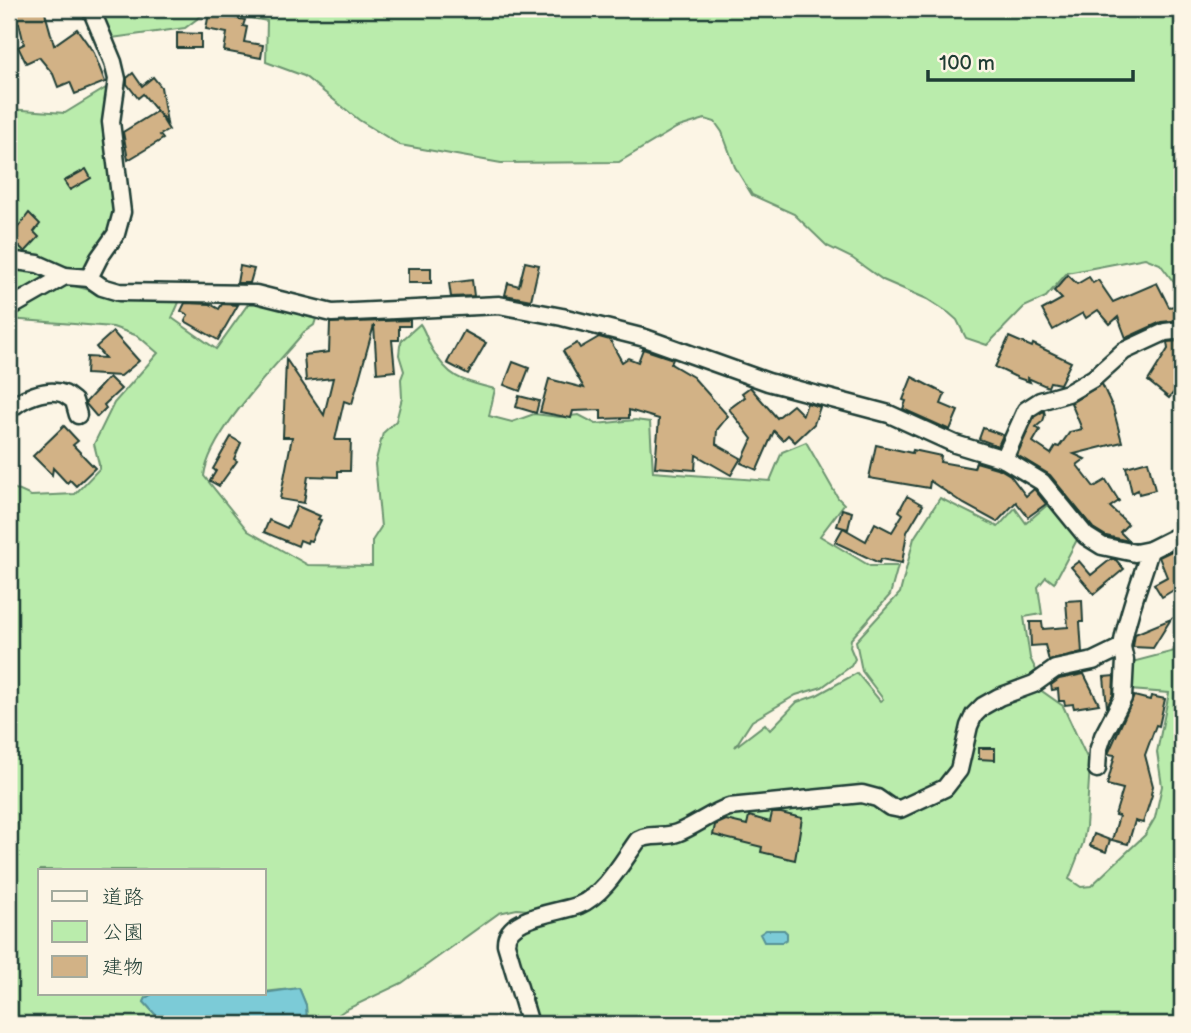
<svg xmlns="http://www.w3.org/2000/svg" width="1191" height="1033" viewBox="0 0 1191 1033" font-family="'Balsamiq Sans','Klee One',sans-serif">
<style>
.green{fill:#baecac;stroke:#6c9470;stroke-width:2}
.water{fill:#7ccbd7;stroke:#579296;stroke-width:2}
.building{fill:#d2b286;stroke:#1f3d34;stroke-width:2}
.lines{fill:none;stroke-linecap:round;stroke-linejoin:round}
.street-casing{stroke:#1f3d34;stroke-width:21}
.street{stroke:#fcf5e5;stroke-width:16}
</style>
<rect width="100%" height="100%" fill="#fcf5e5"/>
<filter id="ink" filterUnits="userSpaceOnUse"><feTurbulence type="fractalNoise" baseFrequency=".0143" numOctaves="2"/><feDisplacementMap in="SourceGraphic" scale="14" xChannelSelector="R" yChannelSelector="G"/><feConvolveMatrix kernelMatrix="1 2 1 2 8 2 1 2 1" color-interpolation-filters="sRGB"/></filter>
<g filter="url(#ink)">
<!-- green -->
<g class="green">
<polygon points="96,9 1182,9 1182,293 1160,264 1145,258 1067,273 1046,297 1024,307 987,345 966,338 957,320 949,313 927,299 883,280 852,258 827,246 794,214 752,195 735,167 722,132 715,122 705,119 676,128 619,162 501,163 400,145 359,120 304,76 266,62 267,21 219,12 201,16 185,28 112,38 105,31"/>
<polygon points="114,83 118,217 84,272 9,258 9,109 65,113"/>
<polygon points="9,263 55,274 9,302"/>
<path d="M 67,284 L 116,297 L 181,298 L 172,318 L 216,349 L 251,300 L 316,319 L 314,325 L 304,332 C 275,367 209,433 204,476 L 248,531 L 308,565 L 372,566 L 372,541 L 381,527 L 375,464 L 383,433 L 396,421 L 402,398 L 401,379 L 404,371 L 399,355 L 400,346 L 402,340 L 420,324 C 425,330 427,341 432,349 C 449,379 463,381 495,389 L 489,416 L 512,422 L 534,414 L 560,417 L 579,415 L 596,424 L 635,420 L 650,422 L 653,472 L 770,481 L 782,452 L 806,442 L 838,498 L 844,504 L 820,536 L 870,566 L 898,566 L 890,595 L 851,639 L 850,647 L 855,659 L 851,666 L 822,687 L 796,695 L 752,721 L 735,747 L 765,724 L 770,730 L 797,702 L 817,695 L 857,673 L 880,701 L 883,699 L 862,671 L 856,641 L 900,593 L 914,538 L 940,498 L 998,527 L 1015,508 L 1026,523 L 1052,501 L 1079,536 L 1054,583 L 1046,577 L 1038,587 L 1042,614 L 1024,617 L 1030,658 L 1038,674 L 989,697 L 952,775 L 909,801 L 768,800 L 674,830 L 643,832 L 594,891 L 540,911 L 517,909 L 499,913 L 402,983 L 345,1010 L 338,1015 L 335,1024 L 307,1024 L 306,1005 L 299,988 L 264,992 L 264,870 L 40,870 L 40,993 L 154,993 L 146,998 L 144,1002 L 164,1024 L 9,1024 L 9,486 L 31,496 L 75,494 L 100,468 L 94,444 L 114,403 L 158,353 L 138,336 L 113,327 L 9,319 L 9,314 Z"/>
<polygon points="1182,649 1182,1024 534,1024 510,935 513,932 571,911 640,843 718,814 864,797 897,811 947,791 980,713 1036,687 1063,706 1090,764 1086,827 1083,843 1069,879 1081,887 1091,886 1145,835 1155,818 1162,786 1157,752 1169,693 1130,690 1132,662"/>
</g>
<!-- water -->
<g class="water">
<polygon points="766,930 784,930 787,933 787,939 782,942 764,942 760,934"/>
<polygon points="299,988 306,1005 307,1024 164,1024 144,1002 146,998 154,993 264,993"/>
</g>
<!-- building -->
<g class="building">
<polygon points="10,9 44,9 54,45 77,29 94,53 105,82 75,94 70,82 58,87 53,74 39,57 26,63 18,47 24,44 19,23 14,24"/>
<polygon points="209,13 245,20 243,26 247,27 244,42 263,45 261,58 224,51 227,33 206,29"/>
<polygon points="177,33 201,34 201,48 177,48"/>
<polygon points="133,73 142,86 153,77 161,87 167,123 158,112 169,130 160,135 163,139 128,160 123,132 157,111 143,94 138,98 127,84 127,78"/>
<polygon points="86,169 91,178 70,190 64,181"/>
<polygon points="29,213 40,224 34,232 39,237 25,252 17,244 9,250 9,239"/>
<polygon points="525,262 539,265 531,300 505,295 508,283 519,286"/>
<polygon points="240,266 254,269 250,283 237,283"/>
<rect x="408" y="268" width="23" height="15"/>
<polygon points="1068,275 1077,284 1089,277 1093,283 1098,280 1113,302 1157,283 1169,307 1181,305 1182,320 1161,322 1126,338 1118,317 1110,324 1098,310 1086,318 1083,313 1053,330 1042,310 1062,299 1054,291"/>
<polygon points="472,280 474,296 451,297 449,283"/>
<polygon points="185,303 210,304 219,309 222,304 238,305 218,340 185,321 188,315 181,311"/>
<polygon points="410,320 410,326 399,326 399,340 392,340 395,371 377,373 374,325 352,404 344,401 335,440 351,440 350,471 338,471 338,477 308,476 304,503 280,499 292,437 283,437 286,359 324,415 333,378 306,381 304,355 329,352 330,323"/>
<polygon points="464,331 486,343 468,374 447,363"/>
<polygon points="113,332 139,361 121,376 86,374 87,357 105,358 96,347"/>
<polygon points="599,337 610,340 622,362 628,358 638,362 643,349 673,359 671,364 693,377 728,416 717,430 716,444 741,458 731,475 696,455 695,470 655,467 659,419 629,410 629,418 601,419 601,410 573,411 571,418 540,412 549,379 584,388 563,351 577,343 580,348"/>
<polygon points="1009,337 1032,347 1033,344 1071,362 1060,384 1050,382 1048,387 1028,378 1030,382 1018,378 995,367"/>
<polygon points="1182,341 1182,383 1169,398 1148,381 1168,349 1167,342"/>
<polygon points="513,362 529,368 520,391 504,385"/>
<polygon points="109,377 121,389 104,405 106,408 97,417 85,403"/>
<polygon points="912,377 945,394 941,404 958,411 950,430 903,409 906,401 903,400"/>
<polygon points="1102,384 1113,408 1122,442 1074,454 1085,459 1077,465 1094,487 1106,480 1119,501 1110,507 1128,524 1120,532 1129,541 1106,536 1093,528 1050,475 1017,455 1034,417 1044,411 1045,415 1043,421 1036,427 1040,430 1033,442 1051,454 1056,446 1059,447 1070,432 1082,429 1071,403"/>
<polygon points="750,387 777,418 793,405 803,415 807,403 820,407 814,424 795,442 788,435 783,440 774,431 757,470 741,463 752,439 729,409 745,397 742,393"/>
<polygon points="519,396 539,401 536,413 516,407"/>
<polygon points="64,426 78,441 73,445 95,468 76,486 70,480 67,483 53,468 52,475 33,456"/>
<polygon points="983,428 1003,435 998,446 979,439"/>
<polygon points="231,437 241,443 234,459 237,461 219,486 210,481 216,471 213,469"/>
<polygon points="876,445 912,453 913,450 941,456 940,462 974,468 976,462 1000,469 1010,475 1026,496 1034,489 1046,504 1028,517 1016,502 997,522 964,504 930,481 929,488 869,478"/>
<polygon points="1148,461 1155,490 1139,494 1138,490 1132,493 1126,467"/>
<polygon points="907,496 923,505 907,532 902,563 881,559 879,563 835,542 843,528 866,541 875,523 892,532 903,514 899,511"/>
<polygon points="297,506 320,516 318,519 321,520 311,541 308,540 307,543 300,540 298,546 264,532 269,520 287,528"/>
<polygon points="842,509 852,512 848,529 837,526"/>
<polygon points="1178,548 1182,557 1182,585 1162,597 1154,584 1167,577 1159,557"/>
<polygon points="1111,559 1116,560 1124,569 1094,594 1071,567 1079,561 1091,575"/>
<polygon points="1082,600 1083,622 1080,622 1082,653 1049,661 1045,645 1031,646 1030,622 1042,622 1043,629 1068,627 1066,601"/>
<polygon points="1171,619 1153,648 1133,647 1135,634"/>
<polygon points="1084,674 1099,704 1074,708 1073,704 1065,705 1064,701 1059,701 1058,689 1052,690 1051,685 1059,679"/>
<polygon points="1114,676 1113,695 1107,707 1104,677"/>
<polygon points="1134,696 1150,700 1151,696 1165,699 1159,726 1156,725 1145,755 1153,786 1151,794 1152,795 1143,823 1135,821 1128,844 1112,840 1119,816 1115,815 1123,789 1107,785 1115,755 1108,754"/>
<polygon points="979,748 995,748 995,760 979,759"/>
<polygon points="772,813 781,813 802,818 795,860 761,852 762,847 713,835 715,825 726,820 747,825 749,816 770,822"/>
<polygon points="1094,834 1110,840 1106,852 1090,846"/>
</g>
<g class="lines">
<!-- street casing -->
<g class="street-casing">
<g id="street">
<polyline points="9,260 38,264 65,276 89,278 102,287 119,292 256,294 332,313 499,305 562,317 645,338 768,382 889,414 955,444 1004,459 1042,482 1086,536 1102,546 1135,553 1150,550 1178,536 1182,536"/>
<polyline points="89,278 99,258 116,234 122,212 111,122 117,79 113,62 91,9"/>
<polyline points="9,308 65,276"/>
<path d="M 9,411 C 20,398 48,387 64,394 C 68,396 71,399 74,401 L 78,415"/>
<polyline points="1004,459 1026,410 1040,401 1068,393 1094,378 1124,351 1165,332 1182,330"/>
<polyline points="1097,769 1098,751 1103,736 1123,698 1125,660 1122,647"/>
<path d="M 530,1024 L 506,944 C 505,916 560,913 579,905 C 605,894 622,862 638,840 C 650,833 664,838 677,833 C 695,826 711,813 729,807 L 862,794 L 877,798 L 890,807 L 900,809 L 945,788 L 959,770 L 969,726 L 974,715 L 983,706 L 999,697 L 1034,684 L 1055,669 L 1093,661 L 1122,647 C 1127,613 1141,582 1150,550"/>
</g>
</g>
<!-- street -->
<use href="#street" class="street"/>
</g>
</g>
<!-- margin -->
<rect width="1191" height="1033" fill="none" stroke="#fcf5e5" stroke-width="35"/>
<rect x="18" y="18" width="1156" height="998" fill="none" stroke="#1f3d34" stroke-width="2.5" filter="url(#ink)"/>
<!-- legend -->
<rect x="38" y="869" width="228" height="126" fill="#fcf5e5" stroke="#a4ab9e" stroke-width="2"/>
<rect x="52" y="891" width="35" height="10" fill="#fcf5e5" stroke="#a4ab9e" stroke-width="2"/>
<text x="102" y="904" font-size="21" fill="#1f3d34">道路</text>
<rect x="52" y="921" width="35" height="21" fill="#baecac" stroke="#a4ab9e" stroke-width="2"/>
<text x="102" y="939" font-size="21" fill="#1f3d34">公園</text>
<rect x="52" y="956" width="35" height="21" fill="#d2b286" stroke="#a4ab9e" stroke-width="2"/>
<text x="102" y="974" font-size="21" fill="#1f3d34">建物</text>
<!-- scale -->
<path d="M928 70v10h205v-10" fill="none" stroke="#1f3d34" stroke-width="3.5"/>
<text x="939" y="70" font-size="21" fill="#1f3d34" stroke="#fcf5e5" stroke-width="5" paint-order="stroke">100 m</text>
</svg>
